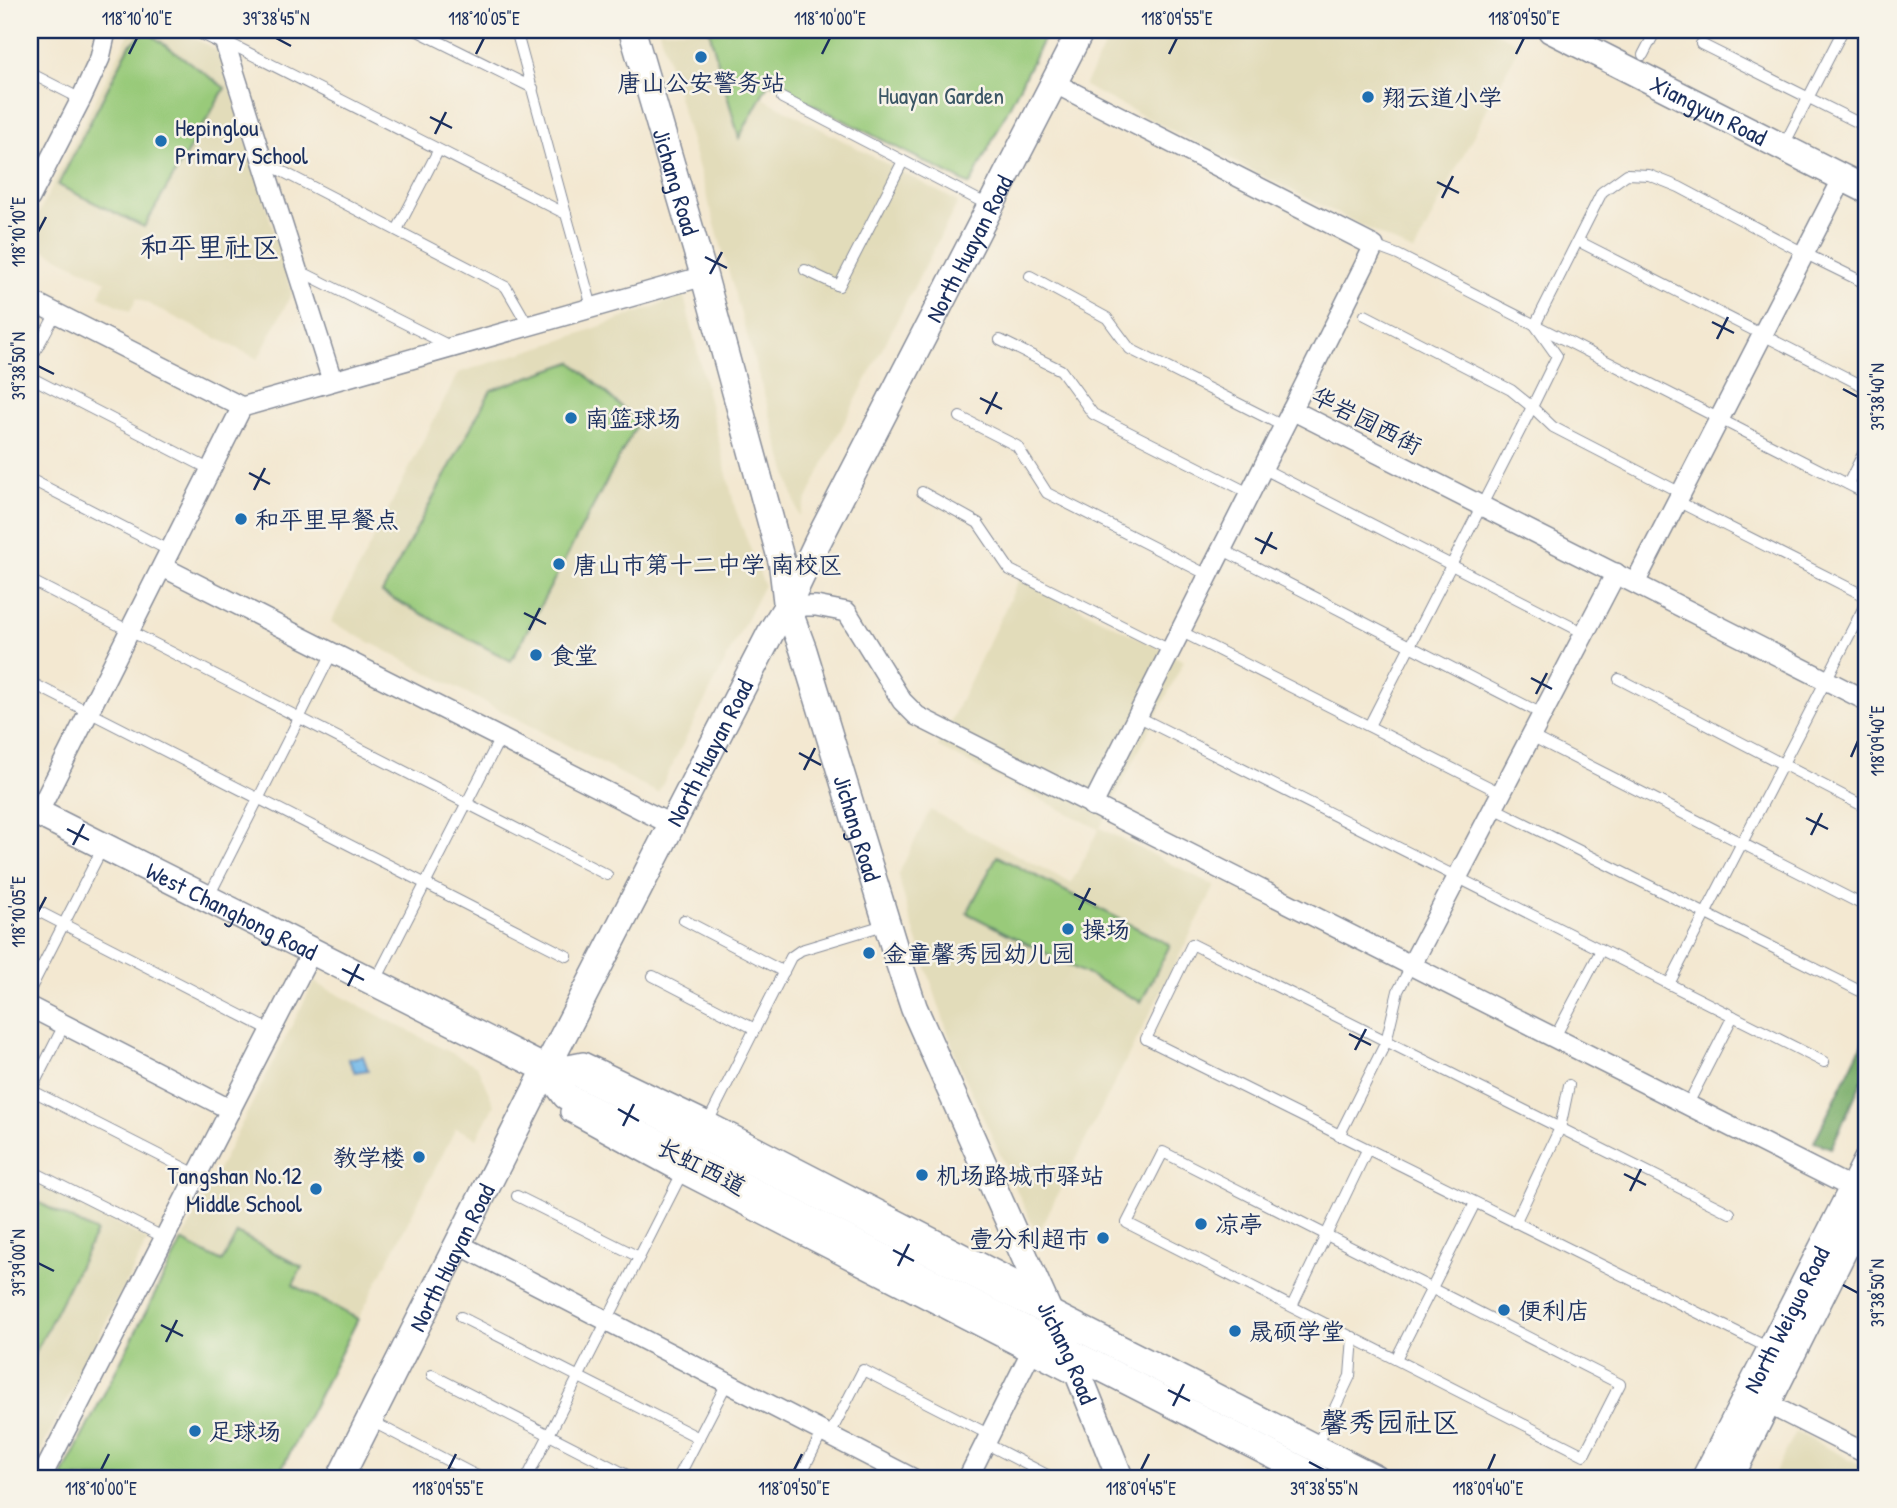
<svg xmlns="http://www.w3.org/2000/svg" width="1897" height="1508" viewBox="0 0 1897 1508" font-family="'Patrick Hand','LXGW WenKai TC',sans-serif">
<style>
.built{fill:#e2dcba}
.green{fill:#99ca7a;stroke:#5a7c6c;stroke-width:2}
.forest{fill:#7aae6a;stroke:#4a6e64;stroke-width:2}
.water{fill:#71b8e9;stroke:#4674a4;stroke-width:2}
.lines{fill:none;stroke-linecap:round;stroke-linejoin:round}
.lane-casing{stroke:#878c98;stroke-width:12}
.street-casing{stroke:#878c98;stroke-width:22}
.secondary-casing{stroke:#878c98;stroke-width:29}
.lane{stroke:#fff;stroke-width:10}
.street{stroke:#fff;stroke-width:19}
.secondary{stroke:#fff;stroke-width:26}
.ticks{fill:none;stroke:#1b2f5e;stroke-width:2.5}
.poi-dot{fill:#1f6fb2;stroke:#f7f3e8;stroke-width:2.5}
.labels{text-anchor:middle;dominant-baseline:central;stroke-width:5;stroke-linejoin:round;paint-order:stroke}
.poi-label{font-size:24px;fill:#1b2f5e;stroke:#f7f3e8;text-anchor:start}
.park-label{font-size:24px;fill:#3a5665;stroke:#f7f3e8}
.street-label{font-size:24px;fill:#1b2f5e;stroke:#f7f3e8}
.quarter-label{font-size:28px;fill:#1b2f5e;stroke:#f7f3e8}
.neatline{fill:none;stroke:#1b2f5e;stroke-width:2.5}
.ticks-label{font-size:18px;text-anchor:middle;fill:#1b2f5e}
</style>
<rect width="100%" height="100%" fill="#f7f3e8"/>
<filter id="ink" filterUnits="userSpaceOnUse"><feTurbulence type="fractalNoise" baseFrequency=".0143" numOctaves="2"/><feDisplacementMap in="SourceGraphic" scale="14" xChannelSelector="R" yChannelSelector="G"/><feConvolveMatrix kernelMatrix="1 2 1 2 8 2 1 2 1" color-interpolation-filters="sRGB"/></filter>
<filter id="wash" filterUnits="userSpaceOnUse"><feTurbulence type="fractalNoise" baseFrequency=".00686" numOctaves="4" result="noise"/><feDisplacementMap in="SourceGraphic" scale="28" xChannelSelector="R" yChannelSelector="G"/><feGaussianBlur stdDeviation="1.57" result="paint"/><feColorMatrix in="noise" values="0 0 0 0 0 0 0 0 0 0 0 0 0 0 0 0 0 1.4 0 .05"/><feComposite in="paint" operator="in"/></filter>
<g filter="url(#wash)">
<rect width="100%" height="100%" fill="#f3e8d1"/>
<!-- built -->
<g class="built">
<polygon points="131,30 178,30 221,52 292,293 258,359 137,298 130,311 99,296 106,281 30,243 30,230"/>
<polygon points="659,30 709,30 738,137 761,97 958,202 829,452 799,516"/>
<polygon points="1113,30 1492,30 1520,44 1414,252 1084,86"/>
<polygon points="684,296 735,508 764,585 658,793 331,622 458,373 559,341"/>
<polygon points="1020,578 1184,661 1100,828 1215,886 1037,1235 957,1060 911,922 898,875 930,810 1071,883 1099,829 938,747"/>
<polygon points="314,982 477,1066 494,1105 477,1138 456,1128 277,1478 61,1478"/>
<polygon points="30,1179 148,1240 30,1472"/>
<polygon points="1796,1432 1867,1468 1867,1478 1772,1478"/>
</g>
<!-- green -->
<g class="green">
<polygon points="709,30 1048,30 970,185 769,82 739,138"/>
<polygon points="146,31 225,88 144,227 58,185 130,45"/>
<polygon points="572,362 638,422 511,661 382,593 491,390"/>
<polygon points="997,856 1170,945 1141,1002 967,913"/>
<polygon points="30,1198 96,1232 30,1363"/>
<polygon points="237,1233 302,1267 293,1285 358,1319 277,1478 61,1478 182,1241 222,1262"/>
</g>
<!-- forest -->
<polygon class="forest" points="1867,1034 1867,1070 1831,1148 1814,1142"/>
<!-- water -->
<polygon class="water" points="363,1056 368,1070 355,1072 348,1059"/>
</g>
<g filter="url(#ink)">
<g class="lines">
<!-- lane casing -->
<g class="lane-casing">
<g id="lane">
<polyline points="416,30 533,88"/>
<polyline points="516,30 566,214"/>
<polyline points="225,41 566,214 592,307"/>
<polyline points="1701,44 1867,127"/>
<polyline points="1643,55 1656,30"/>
<polyline points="30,73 81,99"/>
<polyline points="782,98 990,206"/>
<polyline points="1783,147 1843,30"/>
<polyline points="266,163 506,287 528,325"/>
<polyline points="397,230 438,151"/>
<polyline points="1578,241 1867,388"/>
<polyline points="1374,246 1398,255 1867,494"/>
<polyline points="298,270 450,346"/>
<polyline points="805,270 839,286 903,161"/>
<polyline points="1030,276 1107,318 1130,349 1283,426"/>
<polyline points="1365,315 1511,390 1532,407 1557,356 1535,325 1602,192 1627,174 1649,175 1679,187 1804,253 1867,284"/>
<polyline points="1000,340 1061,370 1093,414 1249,493"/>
<polyline points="30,361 56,313"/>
<polyline points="30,377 211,470"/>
<polyline points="960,417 1017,446 1047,493 1208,575"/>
<polyline points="1262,468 1584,633"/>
<polyline points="30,479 170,551"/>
<polyline points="1848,484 1867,446"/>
<polyline points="922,492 978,523 1010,570 1170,650"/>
<polyline points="1677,501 1867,597"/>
<polyline points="1221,549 1542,714"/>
<polyline points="30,580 607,875"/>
<polyline points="1180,631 1501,793"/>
<polyline points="1619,679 1867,808"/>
<polyline points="30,682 567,956"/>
<polyline points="1137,716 1824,1062"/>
<polyline points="1369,726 1532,407 1553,427 1681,493"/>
<polyline points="1531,736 1867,907"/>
<polyline points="1494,808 1860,991"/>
<polyline points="208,898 332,653"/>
<polyline points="30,907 270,1030"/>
<polyline points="684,920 784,972"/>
<polyline points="653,976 755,1029"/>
<polyline points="375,982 500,738"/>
<polyline points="1669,984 1867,601"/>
<polyline points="30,990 103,847"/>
<polyline points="1555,1037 1601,950"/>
<polyline points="31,1090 198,1175"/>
<polyline points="30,1092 64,1025"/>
<polyline points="1688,1104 1733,1016"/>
<polyline points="708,1122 791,957 801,950 884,925"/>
<polyline points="1339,1136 1386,1042 1398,991 1411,966"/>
<polygon points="1163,1152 1620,1384 1584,1455 1127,1223"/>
<polyline points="30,1170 165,1238"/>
<polyline points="517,1196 639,1257"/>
<polyline points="1730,1213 1192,944 1146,1039 1771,1349"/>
<polyline points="1515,1223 1560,1128 1569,1085"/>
<polyline points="1292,1306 1367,1150"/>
<polyline points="461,1317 699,1438"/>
<polyline points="1396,1359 1475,1203"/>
<polyline points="432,1375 633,1478"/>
<polyline points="371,1421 481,1478"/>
<polyline points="829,1436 863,1370 990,1435"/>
<polyline points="985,1443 1053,1478"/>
<polyline points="1316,1448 1350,1376 1353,1337"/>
<polyline points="527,1478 682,1173"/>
<polyline points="678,1478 727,1383"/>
<polyline points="799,1478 822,1433"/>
</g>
</g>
<!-- street casing -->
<g class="street-casing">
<g id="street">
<polyline points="204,30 224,40 332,380"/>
<polyline points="1054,83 1374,246 1292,410 1867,701"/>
<polyline points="30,198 81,99 100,58 105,36 109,30"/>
<polyline points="30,300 242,407"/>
<polyline points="163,567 672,825"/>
<polyline points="1635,583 1843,178"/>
<polyline points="787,606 816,606 847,612 902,701 917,716 1854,1189"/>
<polyline points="1092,806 1292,410"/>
<polyline points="38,813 242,407 704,276"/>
<polyline points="1411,966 1616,573"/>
<polyline points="30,1007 231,1110"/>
<polyline points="563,1066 583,1062 708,1122 1041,1294"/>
<polyline points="570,1112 682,1173 1079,1377"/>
<polyline points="458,1244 912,1478"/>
<polyline points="1768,1404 1867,1454"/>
<polyline points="41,1478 312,951"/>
<polyline points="968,1478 1031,1352"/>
</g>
</g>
<!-- secondary casing -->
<g class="secondary-casing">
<g id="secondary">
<path id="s1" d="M 632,30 L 704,276 L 782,563 L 787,606 L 803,649 L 898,960 L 914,1008 L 1050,1314 L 1070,1353 L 1120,1478"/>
<path id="s2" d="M 1551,30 L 1867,190"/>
<path id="s3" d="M 30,809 L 546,1069 L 577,1073 L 1375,1478"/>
<polyline points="546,1069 566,1096 1318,1478"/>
<path id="s4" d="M 340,1478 L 546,1069 L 771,632 L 787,606 L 817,543 L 1081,30"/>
<path id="s5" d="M 1705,1478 L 1867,1160"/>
<polyline points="1730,1478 1867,1204"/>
</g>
</g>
<!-- lane -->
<use href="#lane" class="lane"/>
<!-- street -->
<use href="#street" class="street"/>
<!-- secondary -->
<use href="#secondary" class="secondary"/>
</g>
</g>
<!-- ticks -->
<path class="ticks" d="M 276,38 L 291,46M 129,54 L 137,38M 476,54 L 484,38M 822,54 L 830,38M 1169,54 L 1177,38M 1516,54 L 1524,38M 430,117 L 452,128M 435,134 L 446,112M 1437,182 L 1459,193M 1442,198 L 1453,176M 38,232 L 46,217M 705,257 L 727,268M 710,274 L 722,252M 1712,322 L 1734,333M 1717,339 L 1728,317M 38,366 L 54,374M 1843,389 L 1858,397M 980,398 L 1002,409M 986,414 L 997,392M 249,473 L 270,484M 254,490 L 265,468M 1255,538 L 1277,549M 1261,554 L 1272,532M 524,613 L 546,624M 529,630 L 540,608M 1531,678 L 1552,689M 1536,694 L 1547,673M 799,753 L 821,765M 1851,757 L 1858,741M 804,770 L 815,748M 1806,818 L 1828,829M 67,829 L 89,840M 1811,835 L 1822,813M 73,845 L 84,824M 1074,894 L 1096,905M 1079,910 L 1090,888M 38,912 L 46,897M 342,969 L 364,980M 348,986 L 359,964M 1349,1034 L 1371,1045M 1355,1050 L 1366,1029M 618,1109 L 639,1121M 623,1126 L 634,1104M 1624,1174 L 1646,1185M 1630,1191 L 1641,1169M 893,1250 L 914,1261M 38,1263 L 54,1271M 898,1266 L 909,1244M 1843,1285 L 1858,1293M 161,1325 L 183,1336M 166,1342 L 177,1320M 1168,1390 L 1190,1401M 1173,1406 L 1184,1384M 1309,1462 L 1324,1470M 101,1470 L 109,1454M 448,1470 L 456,1454M 794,1470 L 802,1454M 1141,1470 L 1149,1454M 1488,1470 L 1495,1454"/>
<!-- markers -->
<g class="poi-dot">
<circle cx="701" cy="57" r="7"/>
<circle cx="1368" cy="97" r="7"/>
<circle cx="161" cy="141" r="7"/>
<circle cx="571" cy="418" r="7"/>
<circle cx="241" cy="519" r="7"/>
<circle cx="559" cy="564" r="7"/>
<circle cx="536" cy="655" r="7"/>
<circle cx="1068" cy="929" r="7"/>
<circle cx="869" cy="953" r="7"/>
<circle cx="419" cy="1157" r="7"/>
<circle cx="922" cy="1175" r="7"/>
<circle cx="316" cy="1189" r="7"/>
<circle cx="1201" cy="1224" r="7"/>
<circle cx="1103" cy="1238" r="7"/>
<circle cx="1504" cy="1310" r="7"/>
<circle cx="1235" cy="1331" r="7"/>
<circle cx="195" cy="1431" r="7"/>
</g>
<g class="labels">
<!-- poi labels -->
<g class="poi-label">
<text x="701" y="82" text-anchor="middle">唐山公安警务站</text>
<text x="1382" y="97">翔云道小学</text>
<text x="175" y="127">Hepinglou<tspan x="175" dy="28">Primary School</tspan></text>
<text x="585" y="418">南篮球场</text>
<text x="255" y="519">和平里早餐点</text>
<text x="573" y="564">唐山市第十二中学 南校区</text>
<text x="550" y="655">食堂</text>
<text x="1082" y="929">操场</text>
<text x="883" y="953">金童馨秀园幼儿园</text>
<text x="405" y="1157" text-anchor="end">教学楼</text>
<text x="302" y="1175" text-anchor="end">Tangshan No.12<tspan x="302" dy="28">Middle School</tspan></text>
<text x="936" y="1175">机场路城市驿站</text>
<text x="1215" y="1224">凉亭</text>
<text x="1089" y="1238" text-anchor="end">壹分利超市</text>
<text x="1518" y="1310">便利店</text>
<text x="1249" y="1331">晟硕学堂</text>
<text x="209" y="1431">足球场</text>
</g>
<!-- park labels -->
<g class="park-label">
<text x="941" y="95">Huayan Garden</text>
</g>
<!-- street labels -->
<g class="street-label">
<text stroke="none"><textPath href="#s2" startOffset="177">Xiangyun Road</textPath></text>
<text stroke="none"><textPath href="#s1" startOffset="158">Jichang Road</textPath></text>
<text stroke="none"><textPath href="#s4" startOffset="1381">North Huayan Road</textPath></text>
<text transform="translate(1367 420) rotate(27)">华岩园西街</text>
<text stroke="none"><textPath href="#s4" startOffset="814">North Huayan Road</textPath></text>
<text stroke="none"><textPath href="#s1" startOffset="830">Jichang Road</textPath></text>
<text stroke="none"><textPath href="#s3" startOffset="226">West Changhong Road</textPath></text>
<text transform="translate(702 1166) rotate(27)">长虹西道</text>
<text stroke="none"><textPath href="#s4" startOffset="247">North Huayan Road</textPath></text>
<text stroke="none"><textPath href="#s5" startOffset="178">North Weiguo Road</textPath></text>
<text stroke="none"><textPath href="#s1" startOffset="1396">Jichang Road</textPath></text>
</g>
<!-- quarter labels -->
<g class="quarter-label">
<text x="210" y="247">和平里社区</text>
<text x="1390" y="1422">馨秀园社区</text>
</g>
</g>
<!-- margin -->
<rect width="1897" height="1508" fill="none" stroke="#f7f3e8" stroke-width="77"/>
<rect x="38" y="38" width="1820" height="1432" class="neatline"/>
<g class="ticks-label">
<text x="137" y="25">118°10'10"E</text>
<text x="276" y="25">39°38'45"N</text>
<text x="484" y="25">118°10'05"E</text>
<text x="830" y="25">118°10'00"E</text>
<text x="1177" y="25">118°09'55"E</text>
<text x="1524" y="25">118°09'50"E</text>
<text transform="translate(19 232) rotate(-90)" y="6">118°10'10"E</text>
<text transform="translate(19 366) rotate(-90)" y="6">39°38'50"N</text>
<text transform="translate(1878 397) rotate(-90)" y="6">39°38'40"N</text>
<text transform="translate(1878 741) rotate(-90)" y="6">118°09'40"E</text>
<text transform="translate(19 912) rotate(-90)" y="6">118°10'05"E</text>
<text transform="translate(19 1263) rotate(-90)" y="6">39°39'00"N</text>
<text transform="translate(1878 1293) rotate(-90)" y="6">39°38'50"N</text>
<text x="101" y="1495">118°10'00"E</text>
<text x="448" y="1495">118°09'55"E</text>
<text x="794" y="1495">118°09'50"E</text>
<text x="1141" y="1495">118°09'45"E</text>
<text x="1324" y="1495">39°38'55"N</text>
<text x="1488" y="1495">118°09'40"E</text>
</g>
</svg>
